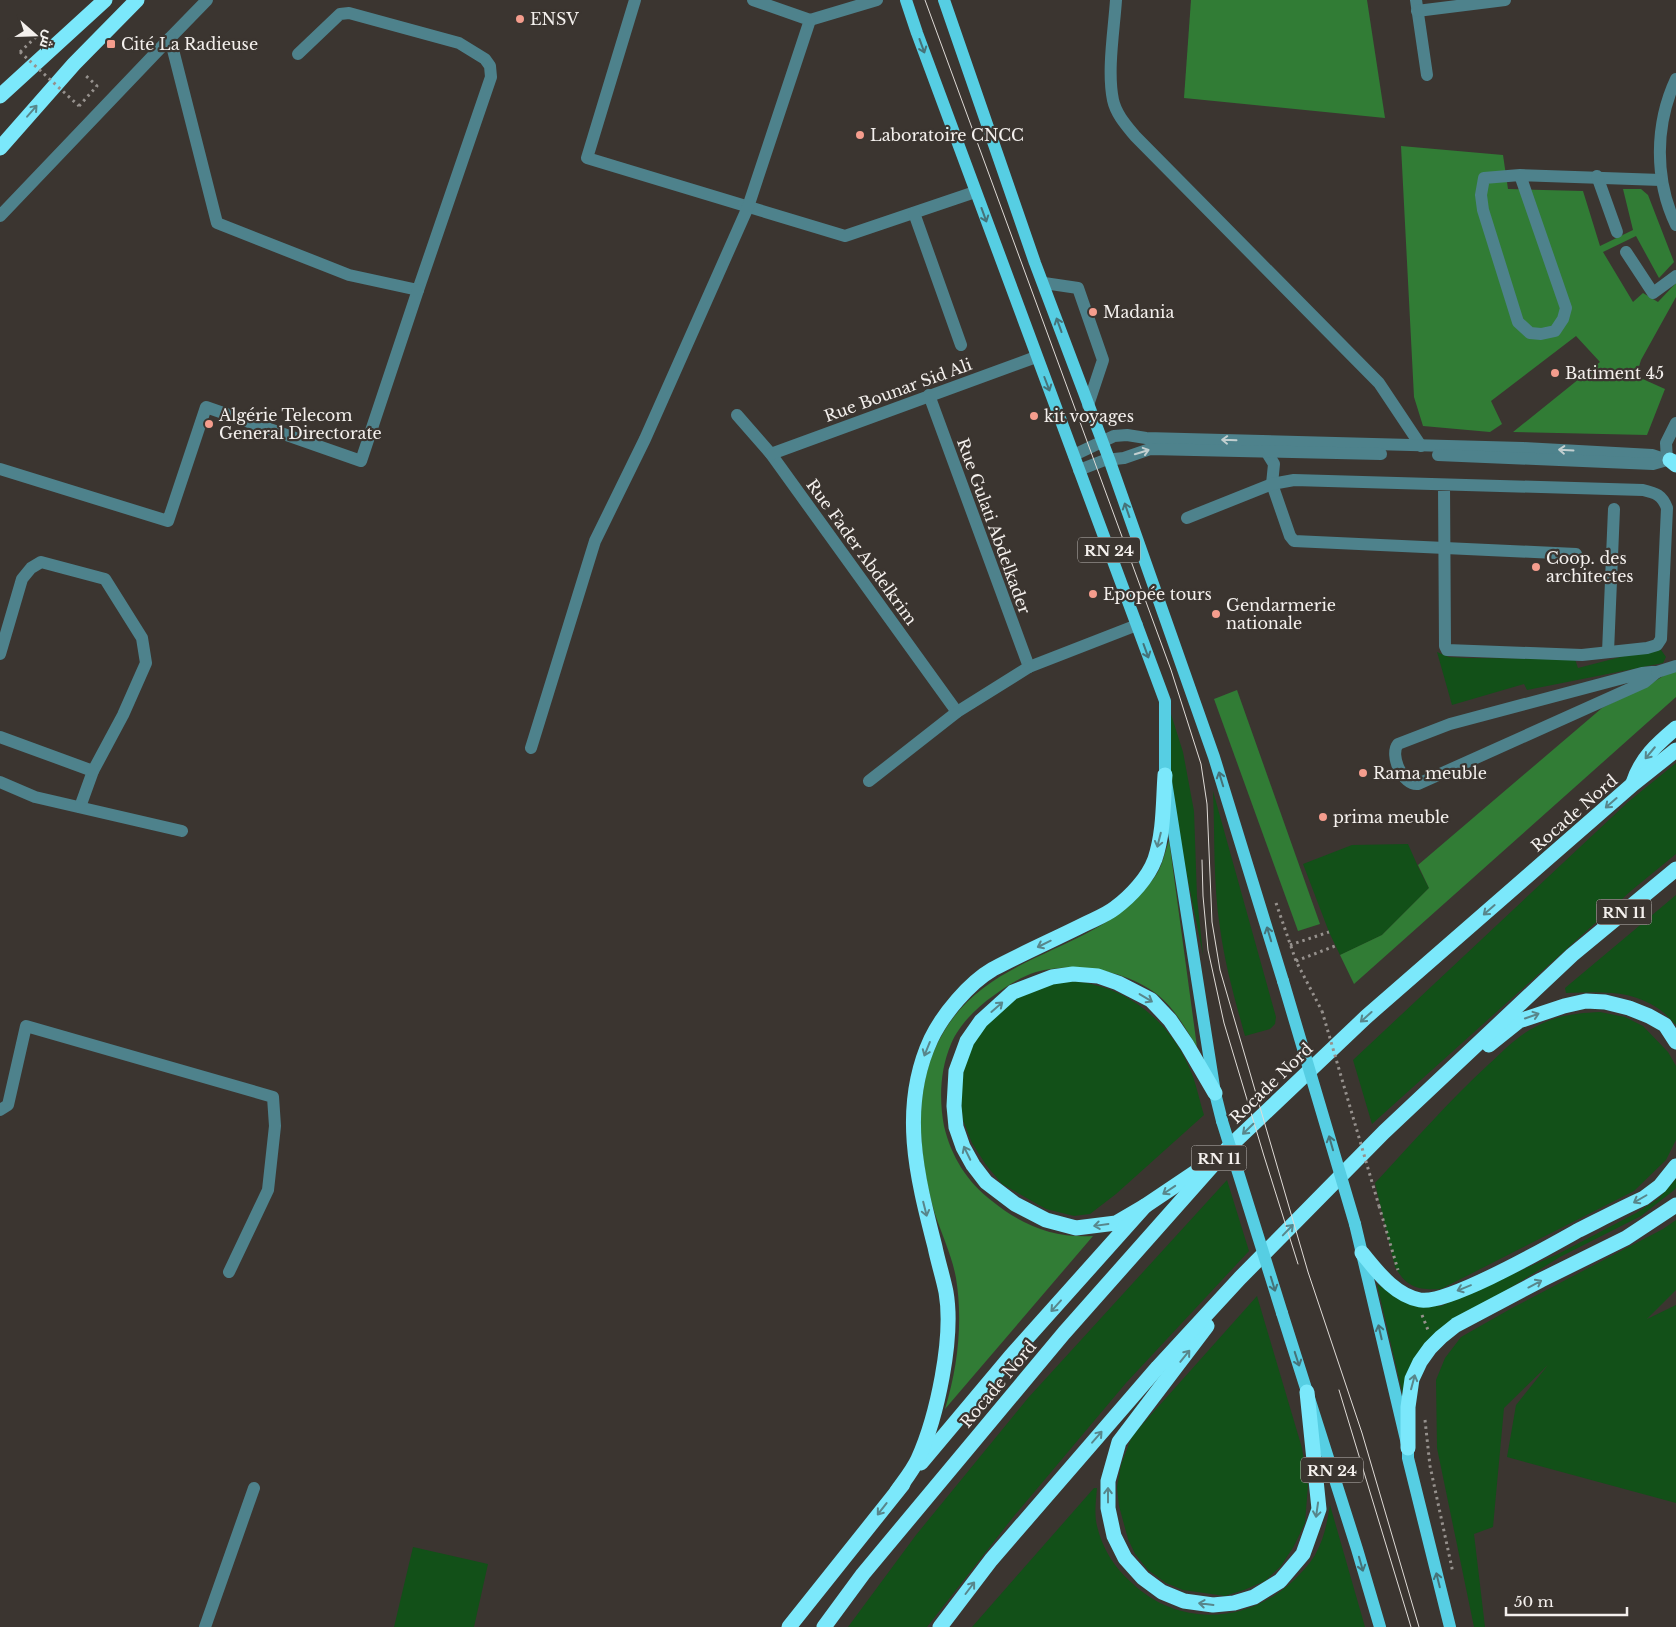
<svg xmlns="http://www.w3.org/2000/svg" width="1676" height="1627" viewBox="0 0 1676 1627" font-family="'Libre Baskerville',Cairo,serif">
<style>
.green{fill:#125018}
.forest{fill:#317c35}
.lines{fill:none;stroke-linecap:round;stroke-linejoin:round}
.path{stroke:#96918d;stroke-width:3;stroke-dasharray:2.5 4;stroke-linecap:butt}
.minor{stroke:#4e828c;stroke-width:12}
.major{stroke:#56cee3;stroke-width:12}
.highway{stroke:#7be8fb;stroke-width:15}
.tram{stroke:#dfdbd7;stroke-width:1}
.path-bridge{stroke:#96918d;stroke-width:3;stroke-dasharray:2.5 4;stroke-linecap:butt}
.major-bridge{stroke:#56cee3;stroke-width:12}
.oneway{stroke:#467278}
.oneway2{stroke:#58868b}
.oneway3{stroke:#c2cfd0}
.poi-dot{fill:#f59d8d;stroke:#3b3530;stroke-width:2}
.labels{text-anchor:middle;dominant-baseline:central;stroke-width:4.5;stroke-linejoin:round;paint-order:stroke}
.shield{fill:#3b3530;stroke:#bcb8b4;stroke-width:1}
.shield-label{font-size:15px;font-weight:bold;fill:#f4f0ed}
.poi-label{font-size:16px;fill:#f4f0ed;stroke:#3b3530;text-anchor:start}
.street-label{font-size:16px;fill:#f4f0ed;stroke:#3b3530}
</style>
<rect width="100%" height="100%" fill="#3b3530"/>
<!-- green -->
<g class="green">
<polygon points="1659,647 1666,657 1663,663 1527,690 1524,684 1452,705 1437,652 1449,657 1466,658 1575,659 1578,668"/>
<polygon points="1170,711 1183,752 1194,811 1197,897 1203,955 1176,821 1168,747"/>
<polygon points="1676,763 1676,854 1632,890 1372,1124 1353,1060 1628,802"/>
<path d="M 1213,791 L 1276,1017 L 1275,1024 L 1270,1029 L 1245,1036 C 1235,1000 1225,965 1220,928 C 1213,883 1215,836 1213,791 Z"/>
<polygon points="1408,844 1420,871 1429,888 1382,935 1340,955 1329,932 1303,864 1352,845"/>
<path d="M 1676,895 L 1676,1025 C 1671,1020 1665,1013 1659,1009 C 1630,989 1599,992 1566,993 L 1565,988 Z"/>
<path d="M 1069,981 C 1076,982 1084,982 1091,984 C 1135,993 1172,1027 1189,1067 C 1196,1082 1199,1099 1204,1115 L 1116,1194 L 1090,1214 L 1074,1216 L 1046,1209 L 1002,1184 L 986,1165 L 972,1143 L 963,1120 L 961,1102 L 961,1080 L 970,1050 L 981,1031 L 1010,1001 L 1053,983 Z"/>
<path d="M 1600,1012 L 1625,1017 L 1643,1026 L 1668,1052 L 1676,1066 L 1676,1140 L 1666,1160 L 1634,1191 L 1441,1289 C 1418,1290 1407,1288 1395,1267 L 1375,1183 C 1412,1143 1449,1101 1489,1064 C 1504,1050 1518,1035 1537,1026 C 1557,1015 1578,1013 1600,1012 Z"/>
<path d="M 1676,1179 L 1676,1188 L 1673,1191 L 1641,1216 L 1560,1257 L 1439,1332 L 1404,1400 L 1377,1284 C 1397,1297 1417,1305 1441,1306 L 1558,1254 L 1636,1213 L 1658,1199 Z"/>
<polygon points="1227,1180 1249,1251 1126,1383 1014,1516 927,1627 848,1627 916,1535 1028,1398"/>
<polygon points="1676,1220 1676,1290 1647,1319 1676,1305 1676,1503 1507,1457 1516,1405 1548,1365 1504,1408 1493,1527 1474,1534 1485,1627 1474,1627 1437,1448 1436,1380 1445,1358 1461,1337 1512,1308 1663,1229"/>
<polygon points="1257,1296 1302,1448 1308,1485 1305,1523 1294,1546 1281,1566 1265,1581 1244,1590 1225,1596 1183,1590 1166,1583 1148,1570 1135,1554 1128,1539 1119,1506 1117,1487 1121,1465 1132,1436"/>
<path d="M 1094,1488 L 1097,1488 C 1096,1501 1094,1513 1097,1526 C 1103,1550 1114,1567 1132,1583 C 1178,1627 1247,1624 1293,1581 C 1301,1573 1309,1565 1315,1555 C 1324,1539 1327,1523 1330,1505 L 1365,1627 L 972,1627 Z"/>
<polygon points="413,1547 488,1564 474,1627 394,1627"/>
</g>
<!-- forest -->
<g class="forest">
<polygon points="1191,0 1367,0 1385,118 1184,98"/>
<polygon points="1401,146 1503,155 1508,189 1583,191 1600,246 1633,230 1623,189 1641,189 1648,195 1674,262 1659,278 1636,236 1603,252 1633,302 1643,293 1658,302 1676,283 1676,297 1641,360 1636,376 1665,389 1647,435 1513,432 1600,362 1576,336 1491,401 1502,424 1490,432 1423,426 1414,397"/>
<polygon points="1676,668 1676,697 1354,984 1340,955 1382,935 1429,888 1418,865 1602,708 1652,683"/>
<polygon points="1237,690 1320,924 1298,931 1214,699"/>
<path d="M 1169,840 L 1197,1047 C 1186,1029 1175,1009 1158,995 C 1127,970 1074,961 1036,972 C 1020,977 1006,987 993,996 C 976,1008 959,1025 951,1044 C 940,1070 939,1099 944,1126 C 951,1156 967,1182 992,1201 C 1023,1226 1054,1238 1093,1236 L 945,1409 C 958,1367 963,1321 956,1278 C 952,1256 942,1235 935,1214 C 920,1163 913,1101 934,1051 C 979,946 1095,961 1154,878 C 1162,868 1165,852 1169,840 Z"/>
</g>
<g class="lines">
<!-- path -->
<g class="path">
<polyline points="20,52 39,34 43,38"/>
<polyline points="79,106 97,86 84,74"/>
<polyline points="1276,903 1296,961 1322,1011"/>
<polyline points="1290,945 1329,932"/>
<polyline points="1296,961 1335,946"/>
<polyline points="1379,1206 1398,1270"/>
<polyline points="1422,1315 1428,1330"/>
<polyline points="1425,1420 1430,1466 1453,1573"/>
</g>
<!-- minor -->
<g class="minor">
<polyline points="207,0 170,38 217,223 349,275 418,290 491,77 490,66 485,59 459,43 349,13 340,14 298,54"/>
<polyline points="635,0 587,158 845,236 975,192"/>
<path d="M 1116,0 C 1114,30 1107,71 1113,100 C 1116,114 1126,125 1135,136 L 1379,383 L 1421,446"/>
<polyline points="1416,0 1427,75"/>
<polyline points="1417,11 1505,0"/>
<polyline points="810,20 877,0"/>
<path d="M 1676,79 C 1655,124 1654,179 1676,225"/>
<polyline points="1520,175 1566,308 1563,319 1555,331 1541,334 1530,333 1518,322 1483,210 1481,195 1484,178 1520,175 1661,180"/>
<polyline points="1597,176 1617,232"/>
<polyline points="914,213 961,345"/>
<polyline points="0,216 170,38"/>
<polyline points="1626,252 1653,293 1676,276"/>
<polyline points="1044,283 1078,288 1103,360 1088,405"/>
<polyline points="929,395 1029,667"/>
<polyline points="737,415 771,454 957,712"/>
<polyline points="1266,451 1274,464 1272,484 1290,536 1294,541 1576,554"/>
<polyline points="771,454 1036,357"/>
<polyline points="1074,455 1114,436 1127,435 1146,438 1523,448 1652,455 1667,460 1676,460"/>
<polyline points="1438,455 1653,464 1667,460"/>
<polyline points="1667,460 1666,443 1676,423"/>
<polyline points="0,469 168,521 206,407 361,461 418,290"/>
<polyline points="1079,470 1105,460 1124,458 1150,449 1381,454"/>
<path d="M 1187,518 L 1272,484 L 1294,480 L 1643,490 C 1656,493 1662,495 1667,508 L 1661,639 L 1657,645 L 1647,648 L 1582,655 L 1447,650 L 1445,646 L 1444,485"/>
<polyline points="1608,652 1614,509"/>
<polyline points="0,654 22,579 31,568 41,562 105,579 142,638 146,663 123,715 93,771 80,807"/>
<path d="M 1652,672 L 1657,672 L 1645,682 L 1418,784 C 1403,786 1389,755 1398,744 L 1450,724 L 1642,673 Z"/>
<polyline points="1657,672 1676,666"/>
<polyline points="0,737 93,771"/>
<polyline points="531,748 595,541 645,439 748,207 810,20 753,0"/>
<polyline points="869,781 957,712 1029,667 1137,625"/>
<polyline points="0,782 35,797 182,831"/>
<polyline points="0,1110 8,1105 26,1026 273,1097 275,1126 268,1190 229,1272"/>
<polyline points="205,1627 254,1488"/>
</g>
<!-- major -->
<g class="major">
<polyline points="906,0 917,33 1165,701 1165,775 1215,1093 1222,1121"/>
<polyline points="944,0 1035,263 1109,459 1214,757 1283,981"/>
<polyline points="1355,1224 1408,1448 1408,1458 1450,1627"/>
<polyline points="1282,1313 1357,1549 1380,1627"/>
</g>
<!-- highway -->
<g class="highway">
<polyline points="0,96 105,0"/>
<polyline points="0,148 74,64 137,0"/>
<polyline points="1670,460 1676,465"/>
<path d="M 1633,783 C 1641,758 1657,744 1676,728"/>
<polyline points="1489,1045 1519,1021 1564,1006 1586,1001 1605,1002 1629,1008 1649,1016 1665,1025 1676,1042"/>
<polyline points="1145,1206 1116,1223 1076,1228 1046,1220 1015,1204 986,1182 973,1165 963,1147 956,1127 954,1106 956,1071 967,1041 981,1021 1013,992 1052,977 1073,974 1098,976 1118,983 1151,1000 1170,1020 1187,1045 1215,1093"/>
<path d="M 1362,1253 C 1377,1271 1394,1295 1420,1300 C 1448,1305 1550,1246 1579,1230 C 1601,1219 1622,1208 1644,1198 L 1660,1186 L 1676,1166"/>
<polyline points="1207,1326 1119,1442 1108,1481 1108,1508 1114,1536 1125,1558 1143,1578 1162,1592 1184,1601 1213,1605 1234,1603 1254,1597 1280,1581 1303,1554 1319,1509 1307,1392"/>
<polyline points="1408,1448 1408,1407 1412,1379 1420,1362 1430,1348 1441,1337 1456,1325 1541,1280 1626,1238 1676,1205"/>
<polyline points="921,1463 1010,1357 1145,1206 1206,1165"/>
<path d="M 897,1491 C 904,1481 913,1470 918,1459 C 937,1417 954,1338 946,1292 C 943,1277 938,1262 935,1247 C 917,1177 899,1108 931,1039 C 943,1014 969,983 993,969 C 1023,953 1055,939 1085,924 C 1095,919 1106,915 1115,908 C 1131,896 1148,878 1155,859 C 1164,832 1163,803 1165,775"/>
<polyline points="789,1627 903,1484"/>
<polyline points="824,1627 863,1574 1064,1333 1228,1148 1366,1017 1633,784 1676,750"/>
<polyline points="940,1627 991,1560 1158,1367 1240,1278 1384,1132 1572,955 1676,869"/>
</g>
<!-- tram -->
<g class="tram">
<polyline points="925,0 1171,670 1201,764 1207,804 1212,922 1220,970 1308,1272 1362,1433 1419,1627"/>
<polyline points="1202,860 1203,896 1208,950 1224,1023 1264,1156 1298,1264"/>
<polyline points="1339,1390 1411,1627"/>
</g>
<!-- path-bridge -->
<g class="path-bridge">
<polyline points="20,52 79,106"/>
<polyline points="1322,1011 1379,1206"/>
</g>
<!-- major-bridge -->
<g class="major-bridge">
<polyline points="1283,981 1355,1224"/>
<polyline points="1222,1121 1282,1313"/>
</g>
</g>
<!-- one-way arrows -->
<defs><path id="oneway-shaft" d="M-6 0H5M1.5-3L5.5 0L1.5 3" fill="none" stroke-width="1.6" stroke-linecap="round" stroke-linejoin="round" transform="scale(1.25)"/></defs>
<g class="oneway">
<use href="#oneway-shaft" transform="translate(922 46) rotate(70)"/>
<use href="#oneway-shaft" transform="translate(984 215) rotate(70)"/>
<use href="#oneway-shaft" transform="translate(1059 325) rotate(-110)"/>
<use href="#oneway-shaft" transform="translate(1047 384) rotate(69)"/>
<use href="#oneway-shaft" transform="translate(1127 510) rotate(-109)"/>
<use href="#oneway-shaft" transform="translate(1146 651) rotate(70)"/>
<use href="#oneway-shaft" transform="translate(1221 779) rotate(-107)"/>
<use href="#oneway-shaft" transform="translate(1269 934) rotate(-107)"/>
<use href="#oneway-shaft" transform="translate(1331 1143) rotate(-106)"/>
<use href="#oneway-shaft" transform="translate(1273 1284) rotate(73)"/>
<use href="#oneway-shaft" transform="translate(1380 1332) rotate(-103)"/>
<use href="#oneway-shaft" transform="translate(1297 1359) rotate(72)"/>
<use href="#oneway-shaft" transform="translate(1361 1564) rotate(74)"/>
<use href="#oneway-shaft" transform="translate(1438 1580) rotate(-104)"/>
</g>
<g class="oneway2">
<use href="#oneway-shaft" transform="translate(32 111) rotate(-49)"/>
<use href="#oneway-shaft" transform="translate(1650 753) rotate(130)"/>
<use href="#oneway-shaft" transform="translate(1611 803) rotate(139)"/>
<use href="#oneway-shaft" transform="translate(1159 840) rotate(104)"/>
<use href="#oneway-shaft" transform="translate(1489 910) rotate(139)"/>
<use href="#oneway-shaft" transform="translate(1044 944) rotate(154)"/>
<use href="#oneway-shaft" transform="translate(1146 998) rotate(31)"/>
<use href="#oneway-shaft" transform="translate(997 1007) rotate(-41)"/>
<use href="#oneway-shaft" transform="translate(1532 1016) rotate(-19)"/>
<use href="#oneway-shaft" transform="translate(1366 1017) rotate(138)"/>
<use href="#oneway-shaft" transform="translate(927 1049) rotate(112)"/>
<use href="#oneway-shaft" transform="translate(1248 1129) rotate(136)"/>
<use href="#oneway-shaft" transform="translate(967 1153) rotate(-116)"/>
<use href="#oneway-shaft" transform="translate(1169 1190) rotate(146)"/>
<use href="#oneway-shaft" transform="translate(1640 1199) rotate(150)"/>
<use href="#oneway-shaft" transform="translate(925 1209) rotate(76)"/>
<use href="#oneway-shaft" transform="translate(1101 1225) rotate(172)"/>
<use href="#oneway-shaft" transform="translate(1288 1230) rotate(-46)"/>
<use href="#oneway-shaft" transform="translate(1535 1284) rotate(-28)"/>
<use href="#oneway-shaft" transform="translate(1464 1288) rotate(158)"/>
<use href="#oneway-shaft" transform="translate(1056 1306) rotate(132)"/>
<use href="#oneway-shaft" transform="translate(1185 1356) rotate(-51)"/>
<use href="#oneway-shaft" transform="translate(1413 1382) rotate(-75)"/>
<use href="#oneway-shaft" transform="translate(1097 1437) rotate(-49)"/>
<use href="#oneway-shaft" transform="translate(1108 1495) rotate(-90)"/>
<use href="#oneway-shaft" transform="translate(882 1509) rotate(128)"/>
<use href="#oneway-shaft" transform="translate(1317 1510) rotate(98)"/>
<use href="#oneway-shaft" transform="translate(970 1588) rotate(-53)"/>
<use href="#oneway-shaft" transform="translate(1206 1604) rotate(-173)"/>
</g>
<g class="oneway3">
<use href="#oneway-shaft" transform="translate(1229 440) rotate(-178)"/>
<use href="#oneway-shaft" transform="translate(1566 450) rotate(-177)"/>
<use href="#oneway-shaft" transform="translate(1142 452) rotate(-17)"/>
</g>
<!-- markers -->
<g class="poi-dot">
<circle cx="520" cy="19" r="5"/>
<rect x="106" y="39" width="10" height="10" rx="2.5"/>
<circle cx="860" cy="135" r="5"/>
<circle cx="1093" cy="312" r="5"/>
<circle cx="1555" cy="373" r="5"/>
<circle cx="1034" cy="416" r="5"/>
<circle cx="209" cy="424" r="5"/>
<circle cx="1536" cy="567" r="5"/>
<circle cx="1093" cy="594" r="5"/>
<circle cx="1216" cy="614" r="5"/>
<circle cx="1363" cy="773" r="5"/>
<circle cx="1323" cy="817" r="5"/>
</g>
<g class="labels">
<!-- shield labels -->
<g class="shield">
<rect x="1078" y="537.5" width="62" height="25" rx="4"/>
<rect x="1596.5" y="899.5" width="55" height="25" rx="4"/>
<rect x="1191.5" y="1145.5" width="55" height="25" rx="4"/>
<rect x="1301" y="1457.5" width="62" height="25" rx="4"/>
</g>
<g class="shield-label">
<text x="1109" y="550">RN 24</text>
<text x="1624" y="912">RN 11</text>
<text x="1219" y="1158">RN 11</text>
<text x="1332" y="1470">RN 24</text>
</g>
<!-- poi labels -->
<g class="poi-label">
<text x="530" y="19">ENSV</text>
<text x="121" y="44">Cité La Radieuse</text>
<text x="870" y="135">Laboratoire CNCC</text>
<text x="1103" y="312">Madania</text>
<text x="1565" y="373">Batiment 45</text>
<text x="219" y="415">Algérie Telecom<tspan x="219" dy="18">General Directorate</tspan></text>
<text x="1044" y="416">kit voyages</text>
<text x="1546" y="558">Coop. des<tspan x="1546" dy="18">architectes</tspan></text>
<text x="1103" y="594">Epopée tours</text>
<text x="1226" y="605">Gendarmerie<tspan x="1226" dy="18">nationale</tspan></text>
<text x="1373" y="773">Rama meuble</text>
<text x="1333" y="817">prima meuble</text>
</g>
<!-- street labels -->
<g class="street-label">
<text transform="translate(898 390) rotate(-20)">Rue Bounar Sid Ali</text>
<text transform="translate(994 526) rotate(70)">Rue Gulati Abdelkader</text>
<text transform="translate(862 552) rotate(54)">Rue Fader Abdelkrim</text>
<text transform="translate(1574 813) rotate(-41)">Rocade Nord</text>
<text transform="translate(1271 1083) rotate(-44)">Rocade Nord</text>
<text transform="translate(998 1384) rotate(-50)">Rocade Nord</text>
</g>
</g>
<!-- north arrow -->
<g transform="translate(35 35) rotate(110)" stroke="#3b3530" stroke-width="4" paint-order="stroke">
<path d="M0-4L9 19L0 12L-9 19Z" fill="#f4f0ed"/>
<text y="-8" font-size="14" font-weight="bold" text-anchor="middle" fill="#f4f0ed">ش</text>
</g>
<!-- scale -->
<path d="M1506 1607v8h121v-8" fill="none" stroke="#f4f0ed" stroke-width="2.5"/>
<text x="1514" y="1607" font-size="15" fill="#f4f0ed" stroke="#3b3530" stroke-width="4" paint-order="stroke">50 m</text>
</svg>
